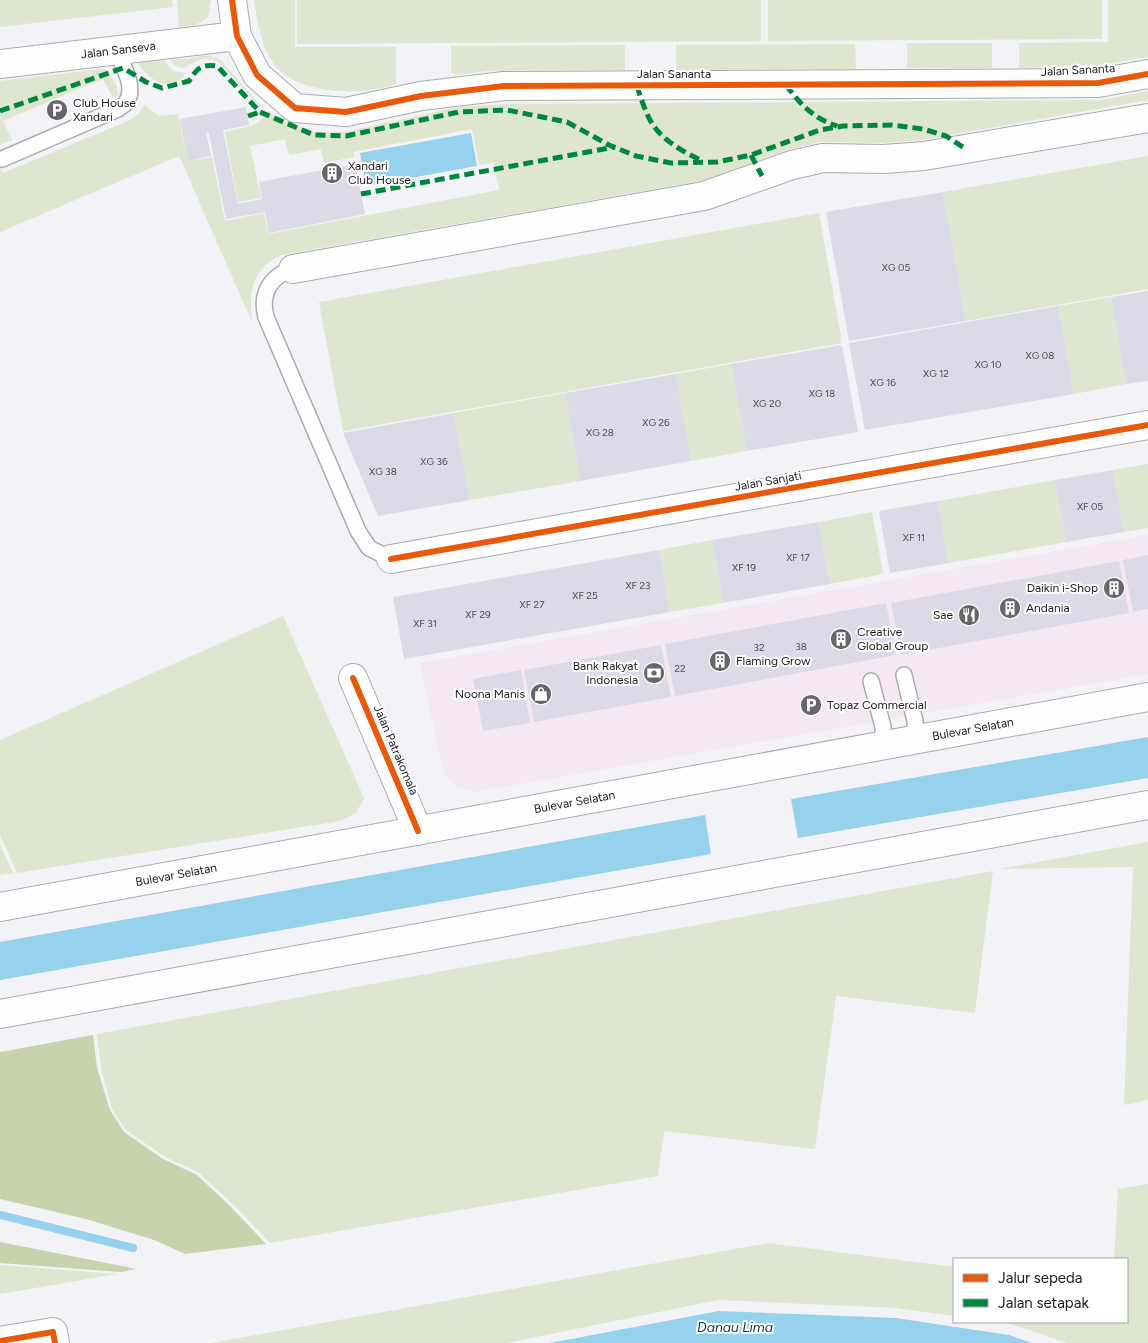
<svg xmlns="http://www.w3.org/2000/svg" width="1148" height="1343" viewBox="0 0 1148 1343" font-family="Figtree,sans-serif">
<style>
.commercial{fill:#f5e8f2}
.green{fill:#dfe6d0}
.forest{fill:#c8d3ae}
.water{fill:#96d2ee}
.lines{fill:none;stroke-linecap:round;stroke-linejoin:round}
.stream{stroke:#96d2ee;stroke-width:8}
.building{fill:#dcdae7}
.lane-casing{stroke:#abaaae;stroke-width:18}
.street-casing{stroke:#abaaae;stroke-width:30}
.secondary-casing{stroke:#abaaae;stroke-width:30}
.lane{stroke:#fdfdfe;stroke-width:15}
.street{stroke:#fdfdfe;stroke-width:28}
.secondary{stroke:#fdfdfe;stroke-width:28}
.quiet{stroke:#00873e;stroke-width:5;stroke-dasharray:10 5;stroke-linecap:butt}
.cycleway-casing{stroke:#fff;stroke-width:9}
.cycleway{stroke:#e8590c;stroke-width:6}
.labels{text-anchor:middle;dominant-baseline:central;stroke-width:4;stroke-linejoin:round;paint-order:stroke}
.number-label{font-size:10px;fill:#4c4b50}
.street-label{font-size:12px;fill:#1b1a1d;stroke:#fff}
.poi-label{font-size:12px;fill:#1b1a1d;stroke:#fff;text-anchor:start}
.water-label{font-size:14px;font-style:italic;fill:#0c3545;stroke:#fff}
</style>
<rect width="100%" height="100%" fill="#f2f2f7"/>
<!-- commercial -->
<polygon class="commercial" points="1148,535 1148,674 475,792 457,786 444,775 420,663"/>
<!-- green -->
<g class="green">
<polygon points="0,0 172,0 173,7 0,27"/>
<polygon points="177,0 211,0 208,17 196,25 179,27"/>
<path d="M 254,0 L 295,0 L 295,47 L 396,47 L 396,84 C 361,96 293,96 271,60 C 260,43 257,19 254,0 Z"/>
<polygon points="297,0 761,0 761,41 297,44"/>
<polygon points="768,0 1102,0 1102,39 768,41"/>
<polygon points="1108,0 1148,0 1148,57 1099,65 1019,68 1019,43 1108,42"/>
<rect x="907" y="43" width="85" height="25"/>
<polygon points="855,44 856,69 676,70 676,45"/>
<polygon points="625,45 625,70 487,71 456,75 451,72 451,46"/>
<path d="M 201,56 L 210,56 L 221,60 L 264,109 L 285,121 L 314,132 L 345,132 L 459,107 L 506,104 L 1101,100 L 1148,91 L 1148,100 L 922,140 L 883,143 L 820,142 L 788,150 L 717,176 L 700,181 L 281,255 C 251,271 249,290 252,322 L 179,156 L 0,232 L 0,167 L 3,173 L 128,121 L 138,114 L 145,105 L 159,116 L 178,114 L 188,161 L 212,157 L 225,221 L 264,213 L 268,234 L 499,190 L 494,163 L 479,165 L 472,129 L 353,152 L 354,157 L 324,163 L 321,149 L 289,155 L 285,139 L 250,146 L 261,198 L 238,202 L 225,132 C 239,128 259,128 266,113 L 219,62 C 212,60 206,58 199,60 C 187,65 182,74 171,61 L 172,59 L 188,59 Z"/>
<path d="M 164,60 L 173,71 L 185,73 L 183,78 C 163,91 151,80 138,64 L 139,63 Z"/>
<polygon points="101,69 107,70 117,87 118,95 113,98 103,79 3,121 12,140 0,145 0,81"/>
<polygon points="1148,156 1148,289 966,321 943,192"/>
<polygon points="819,213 842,343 343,431 319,302"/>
<polygon points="1111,297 1126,384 1074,394 1058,306"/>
<polygon points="731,364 747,451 691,461 676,374"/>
<polygon points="565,393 580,481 470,500 454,413"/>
<polygon points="1148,464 1148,528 1124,532 1113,470"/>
<polygon points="1055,480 1066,542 949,563 938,501"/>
<polygon points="872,512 883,574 830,584 819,522"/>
<polygon points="712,540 723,603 670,612 659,550"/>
<polygon points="283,616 364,798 356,813 340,821 17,873 0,835 0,740"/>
<polygon points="1148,842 1148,1100 1124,1105 1133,867 999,869"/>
<polygon points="0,844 13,873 0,875"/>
<polygon points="993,871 975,1013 836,996 815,1149 664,1131 658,1176 270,1243 235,1206 198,1172 165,1157 126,1130 112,1109 101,1068 97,1034"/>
<polygon points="1148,1184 1148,1343 1067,1343 1011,1324 992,1322 1127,1322 1127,1259 1114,1259 1118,1189"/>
<polygon points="768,1243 954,1267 954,1316 896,1308 718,1300 507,1343 211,1343"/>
<polygon points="0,1265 117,1274 0,1294"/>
</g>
<!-- forest -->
<g class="forest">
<polygon points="93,1035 97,1068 110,1110 124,1132 163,1159 197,1175 232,1208 266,1244 185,1254 154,1240 86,1219 0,1199 0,1052"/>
<polygon points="0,1242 137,1269 121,1272 0,1263"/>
</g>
<!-- water -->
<g class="water">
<polygon points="471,133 477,166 366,186 360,153"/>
<polygon points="1148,737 1148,778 798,838 791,799"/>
<polygon points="705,815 711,854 0,980 0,942"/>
<polygon points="719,1311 896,1318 1009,1335 1032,1343 550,1343"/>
</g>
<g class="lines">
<!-- stream -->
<polyline class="stream" points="0,1215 133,1248"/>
</g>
<!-- building -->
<g class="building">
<polygon points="246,107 249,125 223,130 238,204 262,199 259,182 355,164 365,214 269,233 265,212 226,219 209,133 206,133 211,156 188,161 180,119"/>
<polygon points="943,192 966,321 849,341 826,212"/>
<polygon points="1148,291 1148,381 1126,384 1111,297"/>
<polygon points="1058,306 1074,394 865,430 849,343"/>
<polygon points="842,345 858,432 747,451 731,364"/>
<polygon points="676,374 691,461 580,481 565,393"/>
<polygon points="454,413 470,500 378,516 343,433"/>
<polygon points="1113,470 1124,532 1066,542 1055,480"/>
<polygon points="938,501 949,563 890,573 879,511"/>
<polygon points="819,522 830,584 723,603 712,540"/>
<polygon points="659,550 670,612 404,659 393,597"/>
<polygon points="1148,555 1148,609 1133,612 1123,560"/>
<polygon points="1119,561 1129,613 901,655 891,603"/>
<polygon points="886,603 896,655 675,696 665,644"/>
<polygon points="661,645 671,697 534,722 524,670"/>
<polygon points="521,670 530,723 483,731 473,679"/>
</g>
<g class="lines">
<!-- lane casing -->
<g class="lane-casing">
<g id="lane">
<path d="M 2,159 L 118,109 C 121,107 126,104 127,101 C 136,86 122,64 116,50"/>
<path d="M 293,269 C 270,276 260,294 266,317 L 358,531 L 369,548 L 391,559"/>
<polyline points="904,675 915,721 916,739"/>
<polyline points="871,681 883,727 884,745"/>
</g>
</g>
<!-- street casing -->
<g class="street-casing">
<g id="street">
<polyline points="232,0 237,36 257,75 295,108 346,112 421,96 504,86 1098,83 1148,74"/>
<path id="s1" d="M 0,64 L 237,36"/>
<polyline points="293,269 704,196 792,165 823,158 884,159 924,156 1148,118"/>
<polyline points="391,559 1148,425"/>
<polyline points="353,678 418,831"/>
<polyline points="0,1341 53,1332 55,1343"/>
</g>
</g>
<!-- secondary casing -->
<g class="secondary-casing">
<g id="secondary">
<path id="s2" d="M 0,907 L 1148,697"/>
<polyline points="0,1014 1148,805"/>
</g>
</g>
<!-- lane -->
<use href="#lane" class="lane"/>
<!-- street -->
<use href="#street" class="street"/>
<!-- secondary -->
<use href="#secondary" class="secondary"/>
<!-- quiet -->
<g class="quiet">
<path d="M 786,85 C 800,104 814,119 837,126"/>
<path d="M 637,86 C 641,99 646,114 653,125 C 665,142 685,153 703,161"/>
<path d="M 0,111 L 123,68 L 146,82 L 162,88 L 189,81 C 197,68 201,64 217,66 L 260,112 L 314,135 L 346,136 L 459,112 L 507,110 L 567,122 L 609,145 L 636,156 L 671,163 L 717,162 L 751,155 L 820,130 L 843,126 L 892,125 L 923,129 L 946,136 L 966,149"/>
<polyline points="248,116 260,112"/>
<polyline points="751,155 762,176"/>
<polyline points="361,194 615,147"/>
</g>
<!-- cycleway casing -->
<g class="cycleway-casing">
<g id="cycleway">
<polyline points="232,0 237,36 257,75 295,108 346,112 421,96 504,86 1098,83 1148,74"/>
<polyline points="391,559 1148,425"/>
<polyline points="353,678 418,831"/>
<polyline points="0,1341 53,1332 55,1343"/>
</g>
</g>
<!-- cycleway -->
<use href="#cycleway" class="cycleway"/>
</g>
<!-- icons -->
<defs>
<g id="parking-disc" transform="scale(1.125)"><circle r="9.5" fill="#666669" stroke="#fff"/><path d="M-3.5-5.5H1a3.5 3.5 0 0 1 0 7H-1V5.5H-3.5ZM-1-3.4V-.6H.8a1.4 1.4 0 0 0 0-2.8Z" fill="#fff"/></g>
<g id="building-disc" transform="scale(1.125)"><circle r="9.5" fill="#666669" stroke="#fff"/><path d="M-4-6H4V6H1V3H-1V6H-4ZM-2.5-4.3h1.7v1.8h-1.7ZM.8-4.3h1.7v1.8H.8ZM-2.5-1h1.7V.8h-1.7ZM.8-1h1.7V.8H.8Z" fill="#fff"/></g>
<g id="restaurant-disc" transform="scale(1.125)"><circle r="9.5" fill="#666669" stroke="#fff"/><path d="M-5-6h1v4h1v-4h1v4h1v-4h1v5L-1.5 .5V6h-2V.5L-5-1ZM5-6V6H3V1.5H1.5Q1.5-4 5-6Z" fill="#fff"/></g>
<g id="bank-disc" transform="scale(1.125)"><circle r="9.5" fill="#666669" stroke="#fff"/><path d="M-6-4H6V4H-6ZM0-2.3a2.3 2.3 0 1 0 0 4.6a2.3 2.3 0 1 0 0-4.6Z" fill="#fff"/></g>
<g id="shop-disc" transform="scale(1.125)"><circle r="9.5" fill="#666669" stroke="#fff"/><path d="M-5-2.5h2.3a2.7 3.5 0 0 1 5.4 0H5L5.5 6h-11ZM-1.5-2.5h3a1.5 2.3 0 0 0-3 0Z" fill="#fff"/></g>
</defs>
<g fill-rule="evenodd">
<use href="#parking-disc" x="57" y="110"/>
<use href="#building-disc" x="332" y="173"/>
<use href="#building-disc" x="1114" y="588"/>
<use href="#building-disc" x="1010" y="608"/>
<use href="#restaurant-disc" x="969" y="615"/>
<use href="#building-disc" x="841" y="639"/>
<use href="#building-disc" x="720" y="661"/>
<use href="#bank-disc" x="654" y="673"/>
<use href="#shop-disc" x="541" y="694"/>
<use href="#parking-disc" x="811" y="705"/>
</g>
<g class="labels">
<!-- number labels -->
<g class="number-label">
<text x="896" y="267">XG 05</text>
<text x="1040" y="355">XG 08</text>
<text x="988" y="364">XG 10</text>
<text x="936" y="373">XG 12</text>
<text x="883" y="382">XG 16</text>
<text x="822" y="393">XG 18</text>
<text x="767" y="403">XG 20</text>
<text x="656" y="422">XG 26</text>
<text x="600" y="432">XG 28</text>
<text x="434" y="461">XG 36</text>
<text x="383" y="471">XG 38</text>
<text x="1090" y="506">XF 05</text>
<text x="914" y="537">XF 11</text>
<text x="798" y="557">XF 17</text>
<text x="744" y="567">XF 19</text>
<text x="638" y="585">XF 23</text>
<text x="585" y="595">XF 25</text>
<text x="532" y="604">XF 27</text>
<text x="478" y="614">XF 29</text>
<text x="425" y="623">XF 31</text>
<text x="801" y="646">38</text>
<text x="759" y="647">32</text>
<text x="680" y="668">22</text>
</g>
<!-- street labels -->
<g class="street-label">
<text stroke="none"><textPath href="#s1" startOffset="119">Jalan Sanseva</textPath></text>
<text transform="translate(1078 70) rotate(-3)">Jalan Sananta</text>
<text x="674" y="74">Jalan Sananta</text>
<text transform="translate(768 481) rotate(-10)">Jalan Sanjati</text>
<text stroke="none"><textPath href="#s2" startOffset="989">Bulevar Selatan</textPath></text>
<text transform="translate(396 750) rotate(67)">Jalan Patrakomala</text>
<text stroke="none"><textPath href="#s2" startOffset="584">Bulevar Selatan</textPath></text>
<text stroke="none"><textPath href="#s2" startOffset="179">Bulevar Selatan</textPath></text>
</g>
<!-- poi labels -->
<g class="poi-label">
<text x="73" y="103">Club House<tspan x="73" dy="14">Xandari</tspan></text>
<text x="348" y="166">Xandari<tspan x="348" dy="14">Club House</tspan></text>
<text x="1098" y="588" text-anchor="end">Daikin i-Shop</text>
<text x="1026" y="608">Andania</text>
<text x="953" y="615" text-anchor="end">Sae</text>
<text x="857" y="632">Creative<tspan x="857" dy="14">Global Group</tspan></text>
<text x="736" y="661">Flaming Grow</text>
<text x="638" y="666" text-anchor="end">Bank Rakyat<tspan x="638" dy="14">Indonesia</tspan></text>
<text x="525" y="694" text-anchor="end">Noona Manis</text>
<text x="827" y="705">Topaz Commercial</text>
</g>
<!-- water labels -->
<g class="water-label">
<text x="735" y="1327">Danau Lima</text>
</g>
</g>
<!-- legend -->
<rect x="953" y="1258" width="175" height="65" fill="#ffffff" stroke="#a4a3a5"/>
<rect x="963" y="1274" width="25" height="8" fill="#e8590c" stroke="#a4a3a5"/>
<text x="998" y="1283" font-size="15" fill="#1b1a1d">Jalur sepeda</text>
<rect x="963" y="1299" width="25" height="8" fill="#00873e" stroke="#a4a3a5"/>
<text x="998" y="1308" font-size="15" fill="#1b1a1d">Jalan setapak</text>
</svg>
